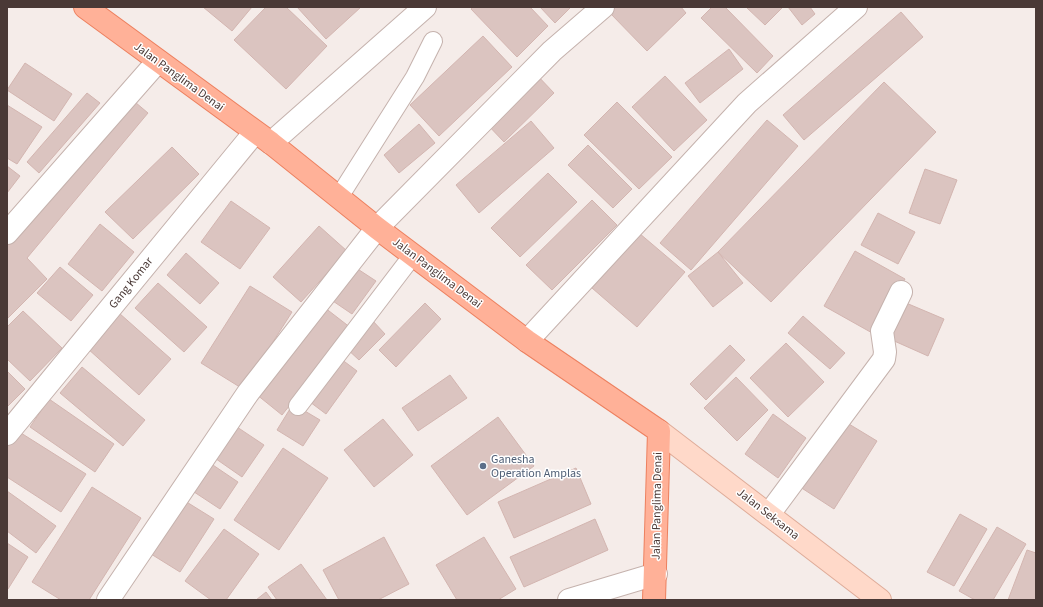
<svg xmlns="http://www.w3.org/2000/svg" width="1043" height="607" viewBox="0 0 1043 607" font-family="'Source Sans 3',sans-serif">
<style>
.building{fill:#dbc4c0;stroke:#d3b5b0}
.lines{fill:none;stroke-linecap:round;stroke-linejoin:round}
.service-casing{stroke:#c5b2ad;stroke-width:20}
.minor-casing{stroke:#c5b2ad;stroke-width:24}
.secondary-casing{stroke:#dfac99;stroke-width:24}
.primary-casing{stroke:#ed805f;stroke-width:24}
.service{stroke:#fff;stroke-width:18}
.minor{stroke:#fff;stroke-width:22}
.secondary{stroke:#ffd9c9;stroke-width:22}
.primary{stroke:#ffb198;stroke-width:22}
.service-dot{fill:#5c6f8a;stroke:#fff;stroke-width:1.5}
.labels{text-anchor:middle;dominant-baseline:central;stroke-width:3;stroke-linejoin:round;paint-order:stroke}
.street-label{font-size:12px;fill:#4a3936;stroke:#fff}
.service-label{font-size:12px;fill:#4e5e75;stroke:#fff;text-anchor:start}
</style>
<rect width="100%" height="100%" fill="#f5ece9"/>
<!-- building -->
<g class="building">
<polygon points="203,7 252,7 232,31"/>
<polygon points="266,7 286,7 327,46 286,89 234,40"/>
<polygon points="297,7 361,7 326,39"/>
<polygon points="473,7 530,7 548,26 517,57 471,9"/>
<polygon points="540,7 571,7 555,23"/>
<polygon points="616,7 681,7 686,13 647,51 610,13"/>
<polygon points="712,7 725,7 773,56 757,73 701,18"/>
<polygon points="746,7 781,7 782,8 765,25"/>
<polygon points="788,7 810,7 815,14 802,25"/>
<polygon points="901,12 923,37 804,140 783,115"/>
<polygon points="483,36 512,67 439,136 410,105"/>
<polygon points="729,49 743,69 700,103 685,83"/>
<polygon points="25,63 72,94 54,121 7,90"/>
<polygon points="535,73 554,93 504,142 485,122"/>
<polygon points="665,76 707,120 674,151 632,107"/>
<polygon points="884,82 936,132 771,302 718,252"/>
<polygon points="87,93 100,103 39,173 27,162"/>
<polygon points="129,97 148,113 27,258 47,279 7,319 7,243"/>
<polygon points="617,102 672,157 639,189 584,135"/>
<polygon points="7,105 42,127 17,164 7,158"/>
<polygon points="767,120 798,146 691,270 660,243"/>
<polygon points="531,121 554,148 479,213 456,185"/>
<polygon points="419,124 435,143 399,173 384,155"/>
<polygon points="588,145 632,189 613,208 568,165"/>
<polygon points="172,147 199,174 133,239 105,212"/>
<polygon points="7,166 20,176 7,193"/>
<polygon points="925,169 957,180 940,224 909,213"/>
<polygon points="548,173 577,202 520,257 491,228"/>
<polygon points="592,200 617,225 552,290 526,265"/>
<polygon points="231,201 270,228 240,269 201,242"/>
<polygon points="878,213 915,232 898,264 861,245"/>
<polygon points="100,224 134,252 102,291 68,264"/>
<polygon points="319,226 347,251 301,302 273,277"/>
<polygon points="639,233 685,272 637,327 592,288"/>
<polygon points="855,251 905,279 874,334 824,306"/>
<polygon points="718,252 743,283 713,307 688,276"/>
<polygon points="186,253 219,283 200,304 167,275"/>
<polygon points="350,264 376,281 352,314 327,297"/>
<polygon points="60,267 93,295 71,321 37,293"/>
<polygon points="158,283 207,327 184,352 135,308"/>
<polygon points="250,286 292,312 243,389 201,363"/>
<polygon points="899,300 944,319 928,356 883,336"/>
<polygon points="425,303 441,319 396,367 379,350"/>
<polygon points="320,304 351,328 282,415 251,390"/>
<polygon points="23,311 62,348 30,381 7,359 7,327"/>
<polygon points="119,313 171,359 139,395 87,348"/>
<polygon points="803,316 845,353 830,369 788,333"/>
<polygon points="372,320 385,334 359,360 345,347"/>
<polygon points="786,343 824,382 788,417 750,378"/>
<polygon points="730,345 745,360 706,400 690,384"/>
<polygon points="337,356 357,371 326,414 306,399"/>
<polygon points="82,367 145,420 123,446 60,393"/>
<polygon points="7,371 25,389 7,407"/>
<polygon points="450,375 467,398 418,431 402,408"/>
<polygon points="736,377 768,410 737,441 704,408"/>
<polygon points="49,399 114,444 95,472 30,427"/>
<polygon points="293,404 320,420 303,446 277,430"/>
<polygon points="773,414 806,438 778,478 745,454"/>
<polygon points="498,417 534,466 467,515 431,466"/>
<polygon points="839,418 877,441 834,509 797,485"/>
<polygon points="383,419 413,455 374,487 344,450"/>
<polygon points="231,423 264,445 242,477 209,454"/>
<polygon points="13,428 86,474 61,512 7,477 7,437"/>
<polygon points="283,448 328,478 279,550 234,520"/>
<polygon points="204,459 238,482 220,509 185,486"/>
<polygon points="576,468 591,504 514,538 498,502"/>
<polygon points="92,487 141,518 89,600 61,600 32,582"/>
<polygon points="7,491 56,526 36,553 7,531"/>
<polygon points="185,501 214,519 180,572 151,554"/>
<polygon points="960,514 987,529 954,586 927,572"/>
<polygon points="595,519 608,550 524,587 510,557"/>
<polygon points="997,527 1026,544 993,600 975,600 959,591"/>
<polygon points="224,529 259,554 226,600 211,600 185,581"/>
<polygon points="384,537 409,584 378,600 339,600 323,570"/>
<polygon points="484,537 516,589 498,600 457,600 436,565"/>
<polygon points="7,543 28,557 8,589 7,589"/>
<polygon points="1027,550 1036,553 1036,600 1008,600"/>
<polygon points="301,564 327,600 277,600 268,587"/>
<polygon points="266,592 272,600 256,600"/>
</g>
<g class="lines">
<!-- service casing -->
<g class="service-casing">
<g id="service">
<polyline points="339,197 415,77 433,41"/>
<polyline points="298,406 413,255"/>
</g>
</g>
<!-- minor casing -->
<g class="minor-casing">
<g id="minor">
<polyline points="271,143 425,7"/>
<polyline points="7,233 158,61"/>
<polyline points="527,341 747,103 856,7"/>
<polyline points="7,434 255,132"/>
<polyline points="769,514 884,359 885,352 882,331 901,292"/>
<polyline points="108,600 248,393 377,228 552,51 603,7"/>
<polyline points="569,600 656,574"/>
</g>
</g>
<!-- secondary casing -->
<g class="secondary-casing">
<polyline id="secondary" points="659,431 880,600"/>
</g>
<!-- primary casing -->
<g class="primary-casing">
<polyline id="primary" points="85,7 271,143 377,228 527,341 659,431 654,600"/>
</g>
<!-- service -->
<use href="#service" class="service"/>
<!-- minor -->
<use href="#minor" class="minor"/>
<!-- secondary -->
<use href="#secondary" class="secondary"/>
<!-- primary -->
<use href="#primary" class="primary"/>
</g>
<!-- markers -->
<circle class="service-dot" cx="483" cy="466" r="4"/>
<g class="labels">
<!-- street labels -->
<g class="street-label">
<text transform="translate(179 77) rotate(36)">Jalan Panglima Denai</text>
<text transform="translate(437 273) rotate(37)">Jalan Panglima Denai</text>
<text transform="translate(131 283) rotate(-51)">Gang Komar</text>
<text transform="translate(657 506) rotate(-89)">Jalan Panglima Denai</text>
<text transform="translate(768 514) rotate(38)">Jalan Seksama</text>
</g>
<!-- service labels -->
<g class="service-label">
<text x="491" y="459">Ganesha<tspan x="491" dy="14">Operation Amplas</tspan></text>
</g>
</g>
<!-- border -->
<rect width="1043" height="607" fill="none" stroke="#4a3936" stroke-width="16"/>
</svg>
